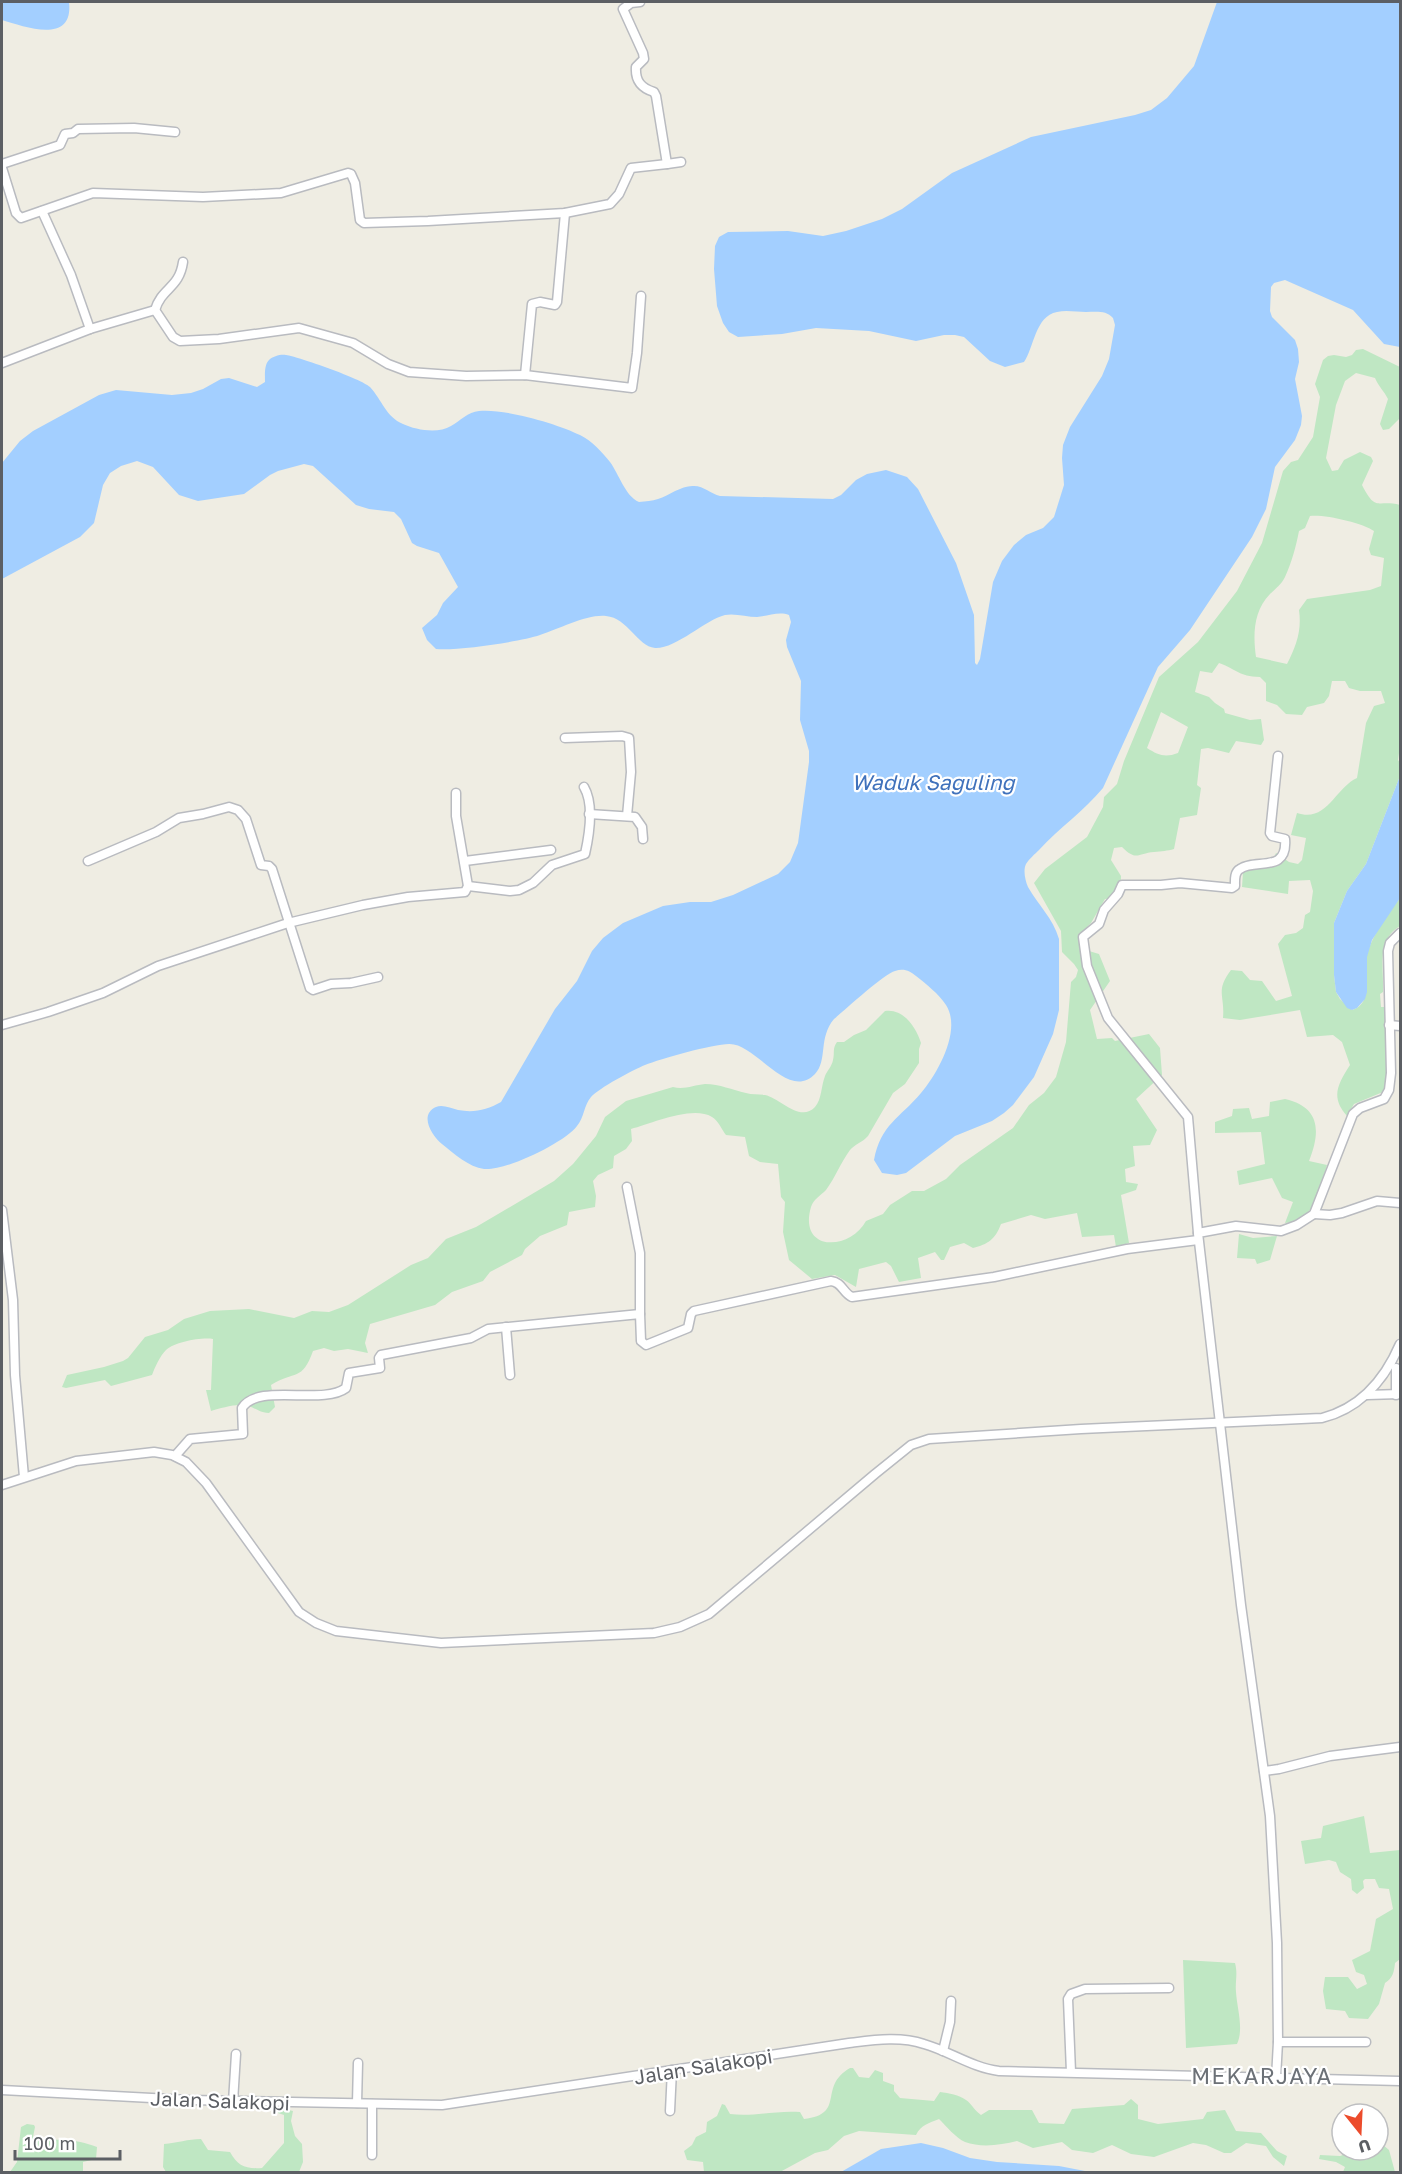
<svg xmlns="http://www.w3.org/2000/svg" width="1402" height="2174" viewBox="0 0 1402 2174" font-family="'Golos Text',sans-serif">
<style>
.green{fill:#bfe7c3;fill-rule:evenodd}
.water{fill:#a3cfff}
.lines{fill:none;stroke-linecap:round;stroke-linejoin:round}
.minor-casing{stroke:#b9bbc0;stroke-width:11}
.minor{stroke:#fff;stroke-width:8}
.labels{text-anchor:middle;dominant-baseline:central;stroke-width:4.5;stroke-linejoin:round;paint-order:stroke}
.street-label{font-size:20px;fill:#5c5f64;stroke:#fff}
.water-label{font-size:21px;font-style:italic;fill:#4072bc;stroke:#fff}
.quarter-label{font-size:22px;letter-spacing:1.5px;fill:#6c7177;stroke:#fff}
</style>
<rect width="100%" height="100%" fill="#efede3"/>
<!-- green -->
<g class="green">
<path d="M 1363,349 L 1400,367 L 1400,418 L 1389,429 L 1383,430 L 1380,424 L 1388,399 C 1384,391 1379,387 1375,378 L 1356,373 L 1345,381 L 1336,405 L 1326,458 L 1332,471 L 1338,470 L 1344,460 L 1360,452 L 1371,457 L 1373,461 L 1362,485 C 1376,513 1378,499 1400,505 L 1400,746 L 1398,760 L 1400,763 L 1400,776 L 1366,864 L 1347,891 L 1334,923 L 1334,975 L 1336,992 L 1340,999 L 1352,1010 C 1373,1004 1365,975 1366,959 C 1367,954 1369,947 1372,941 C 1379,926 1390,911 1400,898 L 1400,926 C 1376,940 1384,968 1383,992 L 1380,994 L 1381,1007 L 1386,1007 L 1386,1083 L 1383,1092 L 1354,1104 L 1347,1116 C 1330,1097 1338,1084 1350,1065 L 1342,1042 L 1333,1035 L 1307,1037 L 1300,1010 L 1240,1020 L 1223,1018 C 1225,995 1215,991 1231,970 L 1242,971 L 1250,980 L 1262,981 L 1276,1001 L 1292,996 L 1278,944 L 1285,935 L 1296,933 L 1303,928 L 1305,915 L 1310,912 L 1313,891 L 1310,880 L 1289,881 L 1288,894 L 1242,887 L 1243,872 L 1273,860 L 1276,853 L 1289,862 L 1298,864 L 1302,860 L 1306,838 L 1291,835 L 1297,813 C 1327,823 1335,788 1357,778 L 1366,723 L 1374,706 L 1385,703 L 1381,691 L 1360,691 L 1349,688 L 1345,681 L 1332,681 L 1329,696 L 1324,703 L 1307,707 L 1302,715 L 1286,714 L 1277,705 L 1266,701 L 1266,683 L 1260,677 C 1238,676 1238,670 1219,663 L 1212,673 L 1200,671 L 1195,692 L 1209,697 L 1215,703 L 1224,709 L 1225,713 L 1250,720 L 1261,719 L 1264,740 L 1261,745 L 1236,741 L 1229,753 L 1208,748 L 1201,749 L 1197,785 L 1201,788 L 1197,815 L 1180,818 L 1174,849 C 1167,851 1162,851 1154,852 C 1138,853 1137,862 1122,847 L 1114,848 L 1111,860 L 1121,876 L 1120,898 L 1105,899 L 1091,923 L 1080,934 L 1079,948 L 1099,954 L 1110,981 L 1090,1010 L 1097,1039 L 1112,1038 L 1115,1041 L 1149,1034 L 1160,1048 L 1162,1075 L 1136,1099 L 1157,1130 L 1150,1145 L 1133,1146 L 1135,1166 L 1125,1169 L 1126,1182 L 1138,1184 L 1136,1190 L 1121,1195 L 1129,1243 L 1116,1247 L 1114,1235 L 1082,1237 L 1077,1213 L 1045,1219 L 1031,1215 L 1001,1224 C 995,1240 988,1244 973,1248 L 964,1243 L 950,1247 L 944,1260 L 941,1260 L 935,1252 L 918,1258 L 921,1278 L 899,1282 L 891,1266 L 886,1262 L 859,1269 L 856,1287 L 835,1275 L 812,1279 L 789,1260 L 783,1232 L 785,1202 L 781,1197 L 778,1164 L 760,1162 L 749,1156 L 745,1137 L 726,1135 C 722,1130 718,1120 712,1117 C 692,1105 651,1124 631,1129 L 632,1141 L 626,1149 L 614,1156 L 613,1168 L 598,1175 L 593,1181 L 596,1196 L 595,1207 L 569,1212 L 567,1225 L 540,1236 L 525,1249 L 522,1255 L 490,1272 L 483,1281 L 452,1292 L 435,1305 L 370,1324 L 365,1343 L 368,1353 L 348,1349 L 334,1351 L 324,1348 L 313,1351 C 302,1382 295,1370 271,1385 L 275,1407 L 269,1413 C 259,1412 259,1410 251,1407 C 240,1402 222,1408 211,1411 L 206,1390 L 211,1390 L 213,1339 C 201,1337 175,1342 166,1350 C 160,1356 155,1367 152,1375 L 111,1386 L 105,1380 L 66,1388 L 62,1387 L 67,1375 L 104,1367 L 123,1361 L 128,1358 L 145,1337 L 168,1330 L 184,1319 L 210,1311 L 249,1309 L 294,1318 L 312,1311 L 329,1312 L 348,1305 L 411,1265 L 428,1258 L 446,1239 L 476,1227 L 554,1181 L 573,1164 L 596,1136 L 605,1117 L 626,1101 L 673,1087 C 684,1090 694,1085 705,1084 C 720,1084 732,1090 746,1093 C 752,1095 759,1094 765,1095 C 780,1098 800,1123 815,1107 C 822,1099 821,1086 825,1076 C 827,1071 832,1066 833,1060 C 835,1052 832,1049 837,1042 L 844,1042 L 854,1035 L 866,1030 L 885,1011 C 903,1008 916,1027 921,1043 L 919,1049 L 919,1063 L 905,1084 L 893,1093 L 868,1136 C 863,1142 855,1144 850,1150 C 841,1162 835,1178 826,1190 C 821,1195 813,1200 811,1207 C 798,1252 850,1251 866,1221 L 883,1214 L 890,1205 L 912,1191 L 924,1191 L 946,1179 L 960,1165 L 1013,1128 L 1029,1105 L 1044,1093 L 1056,1077 L 1066,1042 L 1071,982 L 1076,977 L 1078,970 L 1074,964 L 1062,952 L 1061,931 L 1034,883 L 1045,869 L 1087,837 L 1103,807 L 1104,797 L 1117,784 L 1124,761 L 1159,677 L 1198,642 L 1237,591 L 1262,543 L 1283,471 L 1291,462 L 1298,460 L 1313,437 L 1320,397 L 1315,384 L 1323,360 L 1328,356 L 1334,355 L 1346,357 L 1352,355 L 1356,350 ZM 1310,516 C 1324,514 1363,523 1374,531 L 1369,549 L 1371,555 L 1384,558 L 1381,586 L 1370,590 L 1307,599 L 1299,610 C 1302,631 1296,646 1287,664 L 1256,657 C 1253,636 1253,611 1270,594 C 1276,588 1281,585 1285,577 C 1292,562 1296,546 1299,531 L 1305,528 ZM 1161,712 L 1188,727 L 1178,753 C 1165,758 1158,755 1147,748 Z"/>
<path d="M 1285,1099 C 1320,1107 1321,1131 1309,1161 L 1327,1165 C 1319,1190 1316,1221 1285,1223 L 1293,1202 L 1282,1198 L 1272,1178 L 1239,1185 L 1237,1171 L 1265,1164 L 1261,1132 L 1215,1133 L 1215,1122 L 1232,1116 L 1233,1109 L 1249,1108 L 1252,1119 L 1269,1116 L 1270,1102 Z"/>
<polygon points="1239,1234 1253,1238 1277,1236 1270,1260 1257,1264 1255,1259 1237,1258"/>
<path d="M 1364,1816 L 1370,1853 L 1400,1850 L 1400,1959 L 1395,1963 C 1394,1972 1393,1978 1385,1983 L 1379,2004 L 1368,2019 L 1349,2018 L 1345,2011 L 1326,2009 L 1323,1991 L 1325,1977 L 1348,1977 L 1357,1989 L 1367,1984 L 1364,1975 L 1356,1972 L 1352,1960 L 1370,1951 L 1376,1919 L 1393,1909 L 1389,1889 L 1379,1888 L 1375,1879 L 1365,1879 L 1363,1881 L 1364,1888 L 1357,1894 L 1352,1890 L 1351,1879 L 1340,1872 L 1336,1862 L 1329,1860 L 1305,1864 L 1301,1841 L 1321,1838 L 1323,1826 Z"/>
<path d="M 1183,1960 L 1235,1963 C 1238,1974 1235,1981 1236,1992 C 1237,2008 1244,2029 1237,2044 L 1186,2048 Z"/>
<path d="M 850,2068 L 853,2068 L 859,2077 L 869,2078 L 875,2070 L 883,2073 L 883,2081 L 894,2085 L 894,2091 L 900,2098 L 934,2101 L 940,2092 C 949,2093 959,2095 966,2100 C 972,2104 973,2109 981,2115 L 989,2110 L 1032,2110 L 1039,2123 L 1064,2124 L 1072,2109 L 1124,2105 L 1131,2099 L 1138,2105 L 1138,2119 L 1158,2124 L 1203,2119 L 1207,2112 L 1225,2110 L 1236,2131 L 1261,2133 L 1277,2151 L 1287,2156 L 1284,2166 L 1273,2157 L 1266,2146 L 1246,2143 L 1231,2153 L 1224,2153 L 1206,2145 L 1193,2143 L 1154,2157 L 1131,2154 L 1112,2145 L 1093,2153 L 1072,2150 L 1062,2142 L 1033,2148 L 1017,2141 C 1001,2145 981,2148 965,2142 C 956,2138 946,2126 939,2119 C 929,2123 921,2125 916,2135 L 859,2131 L 844,2136 L 828,2150 L 815,2153 L 780,2172 L 704,2172 L 703,2162 L 687,2160 L 684,2151 L 692,2145 L 696,2137 L 706,2132 L 707,2122 L 717,2116 L 722,2104 L 725,2105 L 730,2114 C 754,2117 777,2110 800,2112 L 804,2119 C 847,2114 817,2087 850,2068 Z"/>
<path d="M 280,2108 L 293,2111 L 291,2121 L 295,2136 L 302,2144 L 303,2162 L 299,2172 L 166,2172 L 163,2167 L 164,2144 C 177,2143 188,2139 201,2139 L 208,2150 L 230,2152 C 238,2166 245,2169 262,2168 L 284,2143 L 284,2115 L 278,2113 L 278,2110 Z"/>
<path d="M 27,2124 L 34,2125 L 35,2127 L 33,2137 C 44,2143 51,2139 63,2140 C 75,2140 86,2143 97,2147 L 96,2159 L 83,2162 L 83,2172 L 10,2172 L 17,2162 L 21,2127 Z"/>
<polygon points="1378,2145 1383,2145 1389,2150 1395,2172 1343,2172 1345,2167 1336,2162 1319,2159 1320,2155 1340,2156 1357,2150 1378,2150"/>
</g>
<!-- water -->
<g class="water">
<path d="M 2,2 L 69,2 C 74,45 25,27 2,20 Z"/>
<path d="M 1217,2 L 1400,2 L 1400,347 L 1384,344 L 1353,310 L 1285,280 L 1274,283 L 1271,287 L 1270,311 L 1272,317 L 1295,340 L 1298,349 L 1299,362 L 1295,379 L 1302,416 L 1301,425 L 1295,440 L 1275,467 L 1266,509 L 1252,537 L 1190,630 L 1158,667 L 1103,788 C 1084,811 1059,828 1039,850 C 1035,854 1029,859 1026,864 C 1023,870 1025,880 1028,887 C 1038,905 1053,918 1059,939 L 1059,1010 L 1053,1034 L 1034,1077 L 1013,1105 L 1004,1113 L 992,1121 L 955,1136 L 906,1173 L 897,1175 L 882,1173 L 874,1160 C 881,1124 900,1118 921,1093 C 938,1073 962,1030 946,1005 C 939,994 926,984 916,976 C 910,971 904,968 895,971 C 885,973 845,1010 834,1019 C 818,1038 828,1060 815,1074 C 788,1102 756,1043 729,1044 C 713,1044 660,1059 645,1065 C 633,1070 599,1088 591,1097 C 584,1105 584,1118 577,1126 C 564,1143 506,1171 484,1169 C 469,1167 454,1154 442,1144 C 433,1137 418,1115 436,1107 C 442,1104 451,1108 458,1110 C 474,1113 487,1110 501,1102 L 555,1009 L 577,981 L 592,951 L 603,938 L 623,923 L 663,906 L 690,902 L 711,902 L 733,895 L 778,874 L 790,862 L 798,843 L 809,762 L 809,751 L 800,720 L 801,681 L 787,647 L 786,640 L 791,622 L 789,615 C 779,611 768,616 757,617 C 747,617 735,613 725,615 C 705,620 676,649 655,648 C 637,646 628,618 606,616 C 587,614 559,629 540,635 C 519,642 457,651 436,649 L 427,640 L 422,628 L 437,615 L 443,603 L 458,587 L 439,553 L 417,546 L 412,543 L 401,519 L 394,512 L 369,509 L 356,505 L 313,466 L 304,464 L 278,471 L 270,475 L 244,494 L 198,501 L 179,495 L 153,467 L 137,461 L 121,466 L 110,473 L 103,485 L 94,523 L 80,537 L 2,579 L 2,463 L 20,441 L 33,431 L 99,395 L 116,390 L 172,395 L 191,393 L 203,389 L 221,379 L 229,378 L 257,387 L 265,382 C 265,375 264,365 269,360 C 273,356 281,354 286,355 C 299,357 362,379 370,387 C 382,400 386,417 403,424 C 416,430 438,434 451,426 C 460,421 468,412 479,411 C 503,408 558,424 580,435 C 592,441 602,452 610,462 C 619,474 625,496 639,502 C 646,501 652,501 658,499 C 670,495 682,485 694,486 C 704,486 711,494 720,496 L 833,499 L 841,495 L 856,480 L 867,474 L 886,470 L 907,477 L 918,489 L 956,563 L 974,615 L 975,663 L 977,665 L 980,659 L 993,582 L 1002,561 L 1014,545 L 1026,535 L 1043,528 L 1054,517 L 1064,485 L 1062,458 L 1063,445 L 1070,427 L 1102,376 L 1109,359 L 1115,325 L 1113,318 C 1106,310 1096,312 1086,312 C 1077,312 1066,310 1057,312 C 1035,316 1034,348 1024,362 L 1005,367 L 990,361 L 964,337 L 955,335 L 944,335 L 916,341 L 869,331 L 816,328 L 782,334 L 738,337 L 729,332 L 723,323 L 717,306 L 714,269 L 715,246 L 719,237 L 728,232 L 788,231 L 823,236 L 846,231 L 882,219 L 902,209 L 952,173 L 1031,137 L 1135,115 L 1151,110 L 1167,98 L 1194,66 Z"/>
<polygon points="1400,776 1400,898 1372,940 1367,957 1367,992 1365,999 1357,1008 1352,1010 1347,1008 1336,992 1334,975 1334,923 1347,891 1366,864"/>
<polygon points="921,2143 943,2148 970,2158 997,2162 1059,2166 1090,2172 841,2172 881,2149"/>
</g>
<g class="lines">
<!-- minor casing -->
<g class="minor-casing">
<g id="minor">
<polyline points="2,164 60,145 65,134 73,133 78,129 134,128 175,132"/>
<polyline points="667,164 681,162"/>
<path d="M 2,168 L 16,213 L 21,218 L 93,193 L 203,197 L 281,193 L 348,173 L 351,174 L 355,183 L 360,220 L 364,223 L 428,221 L 565,213 L 610,204 L 619,194 L 631,168 L 667,164 L 656,96 L 654,92 C 641,88 635,81 636,67 L 644,59 L 643,53 L 623,9 L 631,3 L 640,2"/>
<polyline points="42,211 71,275 90,329"/>
<polyline points="155,310 173,337 180,341 219,339 299,328 353,343 388,364 409,372 466,376 525,375 632,388 637,353 641,296"/>
<path d="M 155,310 C 162,287 179,289 183,262"/>
<polyline points="2,363 90,329 155,310"/>
<polyline points="525,375 532,304 540,302 555,305 557,302 565,213"/>
<polyline points="565,738 622,736 629,738 631,772 627,816"/>
<polyline points="589,814 635,817 642,827 643,839"/>
<polyline points="88,861 156,832 179,818 203,814 229,807 238,810 246,819 261,865 269,866 272,869 310,988 313,990 331,984 351,983 378,977"/>
<polyline points="465,861 551,850"/>
<path d="M 468,886 L 510,891 L 519,890 L 533,883 L 552,865 L 585,854 C 589,836 594,804 584,787"/>
<polyline points="2,1025 48,1012 103,993 158,966 288,923 363,905 408,897 465,892 468,886 456,816 456,793"/>
<polyline points="1389,1025 1400,1026"/>
<polyline points="627,1187 640,1253 640,1314"/>
<polyline points="2,1210 13,1300 15,1375 24,1477"/>
<polyline points="1314,1214 1330,1215 1342,1213 1377,1201 1400,1203"/>
<path d="M 1198,1233 L 1188,1117 L 1108,1018 L 1087,966 L 1083,937 L 1099,924 L 1104,910 L 1118,894 L 1122,885 L 1161,885 L 1180,883 L 1232,888 L 1235,886 C 1235,881 1234,872 1240,869 C 1255,858 1288,874 1285,839 L 1272,836 L 1270,833 L 1278,756"/>
<polyline points="506,1327 510,1375"/>
<polyline points="1367,1395 1400,1394"/>
<polyline points="1396,1395 1396,1368"/>
<path d="M 175,1456 L 190,1439 L 243,1434 L 242,1408 C 258,1382 322,1406 346,1388 L 349,1373 L 380,1368 L 379,1358 L 381,1355 L 471,1338 L 488,1329 L 640,1314 L 641,1341 L 646,1345 L 688,1328 L 691,1314 L 694,1311 L 831,1281 C 842,1282 843,1293 852,1297 L 994,1277 L 1127,1249 L 1198,1240"/>
<path d="M 2,1485 L 76,1461 L 154,1452 L 172,1455 L 186,1462 L 206,1483 L 299,1612 L 316,1623 L 336,1631 L 441,1643 L 654,1633 L 680,1627 L 709,1614 L 875,1474 L 911,1445 L 929,1439 L 1081,1429 L 1322,1418 C 1361,1408 1385,1379 1400,1344"/>
<polyline points="1264,1771 1279,1769 1330,1756 1400,1747"/>
<polyline points="1278,2042 1366,2042"/>
<polyline points="943,2051 950,2022 951,2001"/>
<polyline points="1071,2072 1068,1999 1071,1994 1085,1989 1169,1988"/>
<polyline points="1276,2078 1278,2042 1277,1943 1270,1816 1241,1605 1198,1233 1236,1226 1281,1231 1297,1225 1314,1214 1353,1114 1360,1108 1384,1099 1389,1090 1391,1073 1388,951 1390,943 1400,933"/>
<path d="M 2,2090 L 189,2100 L 442,2105 L 849,2043 C 874,2040 900,2036 924,2044 C 949,2051 973,2068 999,2071 L 1400,2081"/>
<polyline points="233,2102 236,2054"/>
<polyline points="357,2103 358,2063"/>
<polyline points="372,2104 372,2155"/>
<polyline points="670,2111 672,2070"/>
</g>
</g>
<!-- minor -->
<use href="#minor" class="minor"/>
</g>
<g class="labels">
<!-- street labels -->
<g class="street-label">
<text transform="translate(703 2066) rotate(-9)">Jalan Salakopi</text>
<text transform="translate(220 2100) rotate(2)">Jalan Salakopi</text>
</g>
<!-- water labels -->
<g class="water-label">
<text x="933" y="782">Waduk Saguling</text>
</g>
<!-- quarter labels -->
<g class="quarter-label">
<text x="1262" y="2075">MEKARJAYA</text>
</g>
</g>
<!-- border -->
<rect width="1402" height="2174" fill="none" stroke="#5c5f64" stroke-width="6"/>
<!-- north arrow -->
<g transform="translate(1360 2132) rotate(162)"><circle r="28" fill="#ffffff" stroke="#bebfc1" stroke-width="1.5"/>
<path d="M0-4.5L10 22L0 15L-10 22Z" fill="#ec4c2c"/>
<text y="-9" font-size="16" font-weight="bold" text-anchor="middle" fill="#5c5f64">U</text>
</g>
<!-- scale -->
<path d="M15 2150v9h105v-9" fill="none" stroke="#5c5f64" stroke-width="3"/>
<text x="24" y="2150" font-size="18" fill="#5c5f64" stroke="#ffffff" stroke-width="4.5" paint-order="stroke">100 m</text>
</svg>
